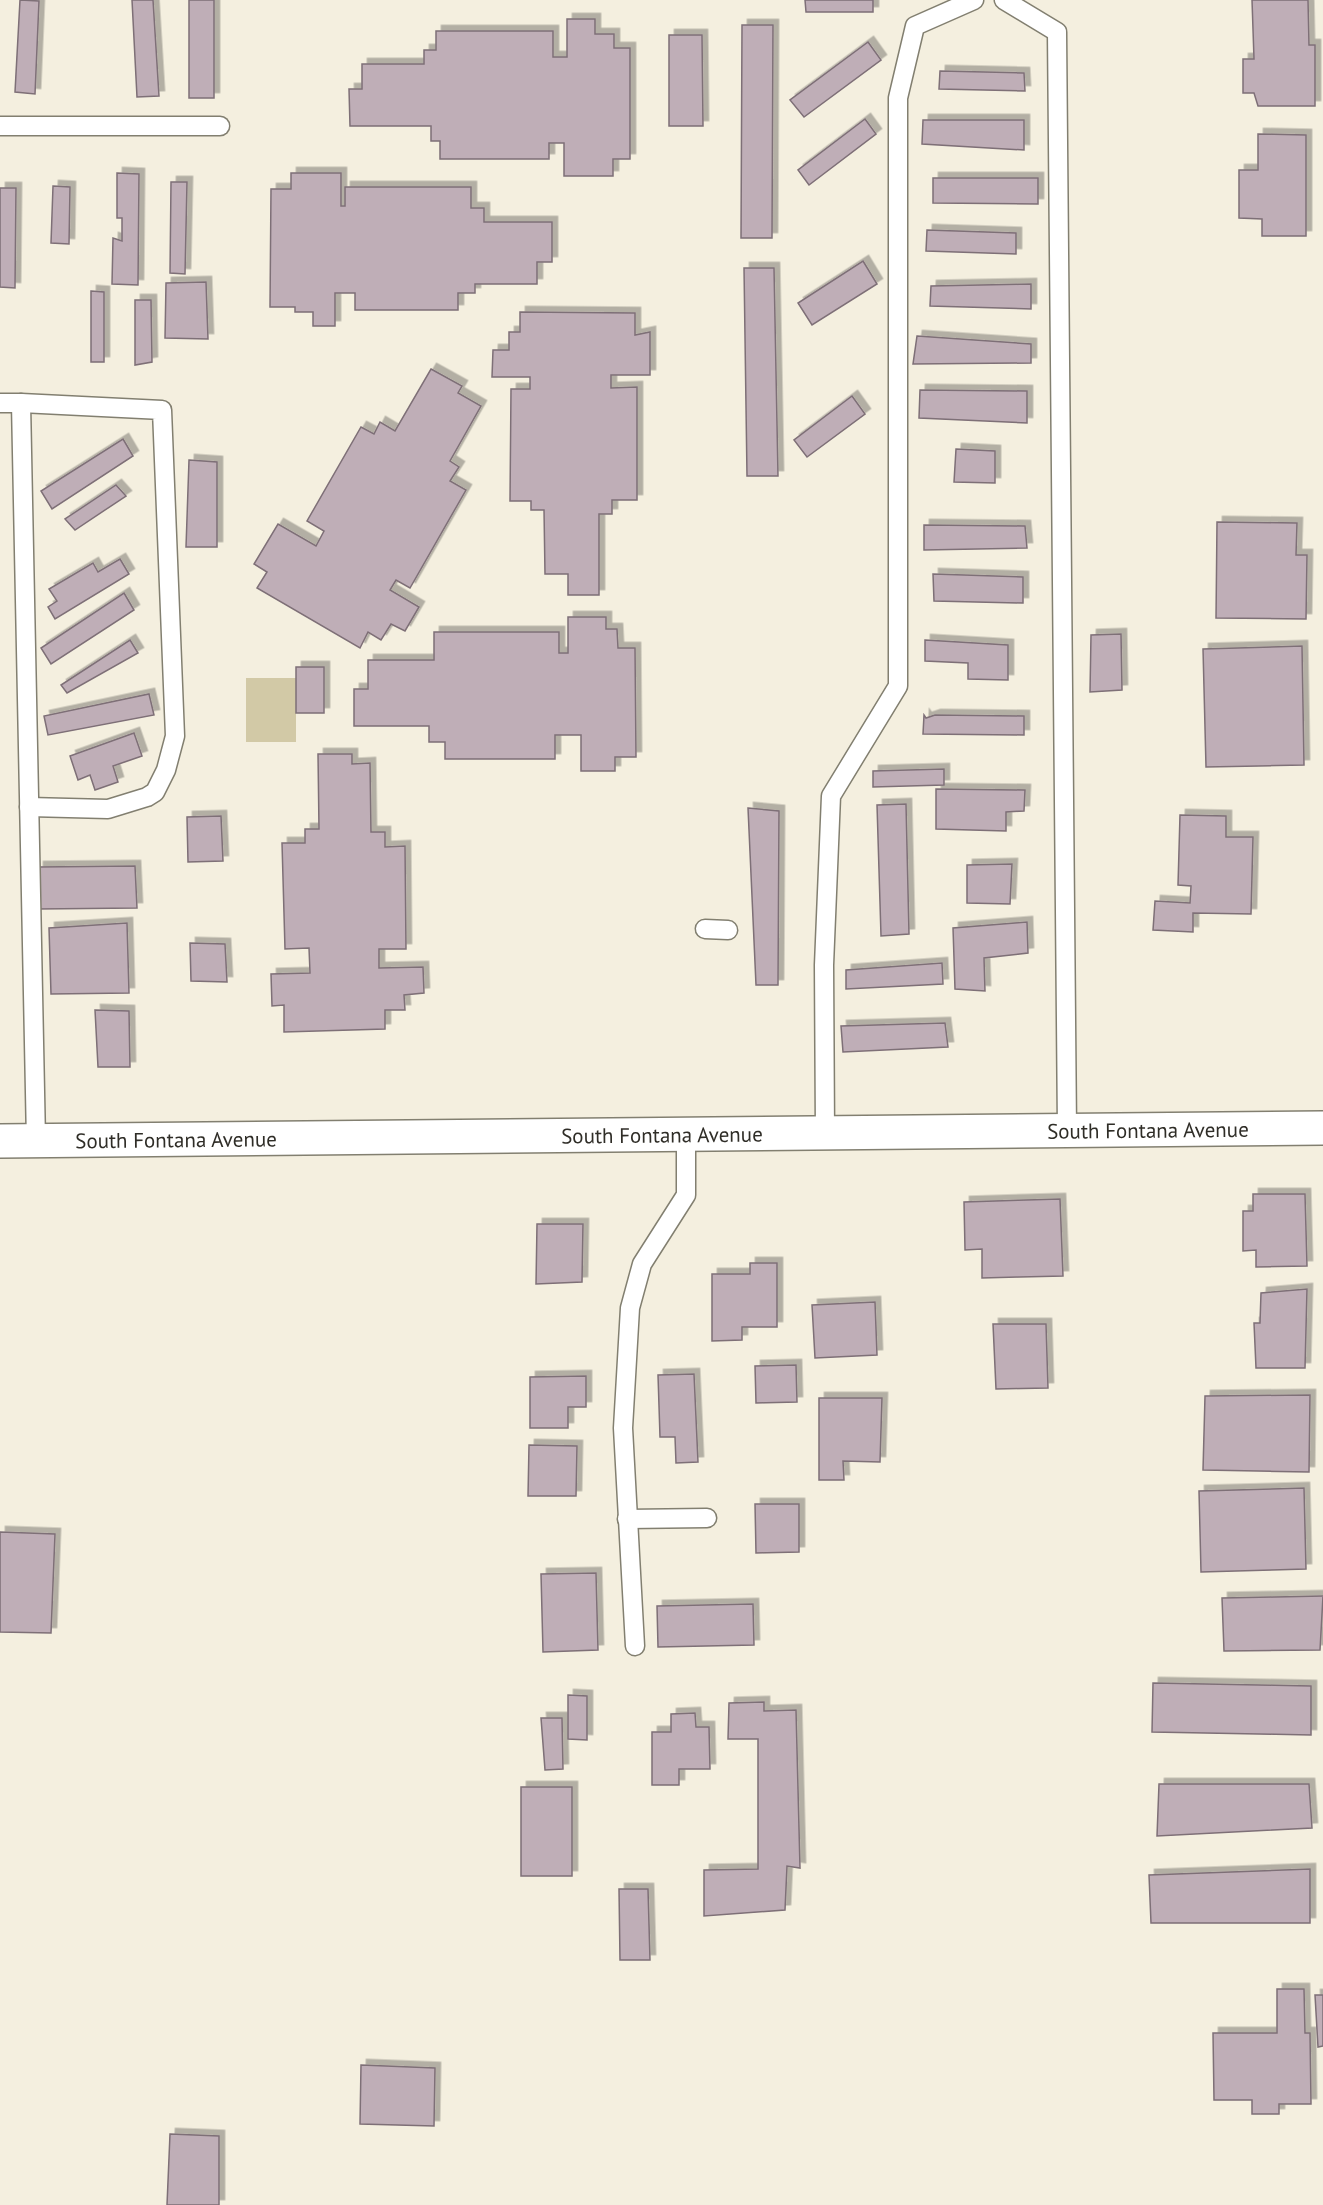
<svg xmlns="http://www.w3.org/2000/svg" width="1323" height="2205" viewBox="0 0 1323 2205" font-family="'PT Sans',sans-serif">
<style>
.green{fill:#d2c9a6}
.building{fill:#bfaeb7;stroke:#7e6f77;stroke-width:1.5;filter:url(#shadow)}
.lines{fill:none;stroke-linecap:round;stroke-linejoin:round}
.lane-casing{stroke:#827f70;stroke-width:21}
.street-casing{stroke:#827f70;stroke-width:36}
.lane{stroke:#fff;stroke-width:18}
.street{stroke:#fff;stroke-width:33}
.labels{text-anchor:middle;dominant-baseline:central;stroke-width:6;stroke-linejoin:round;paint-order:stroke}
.street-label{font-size:21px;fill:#2f2d27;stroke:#fff}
</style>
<defs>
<filter id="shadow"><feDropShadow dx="5.5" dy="-5.5" stdDeviation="0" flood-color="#0004"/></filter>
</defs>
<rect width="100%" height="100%" fill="#f4efdf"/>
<!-- green -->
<rect class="green" x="246" y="678" width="50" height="64"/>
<!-- building -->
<g class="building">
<polygon points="20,0 39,1 35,94 15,92"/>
<polygon points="132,0 153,0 159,96 137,97"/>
<rect x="189" y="0" width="25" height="98"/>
<polygon points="805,0 873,0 873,12 806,12"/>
<polygon points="1252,0 1308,0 1309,45 1315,45 1315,106 1258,106 1254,93 1243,93 1243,59 1254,59"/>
<polygon points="567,19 595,19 595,34 614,34 614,48 630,48 630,159 613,159 613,176 564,176 564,143 549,143 549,159 440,159 440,141 431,141 431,126 350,126 349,89 362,89 362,64 424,64 424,50 436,50 436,31 553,31 553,57 567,57"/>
<polygon points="742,25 773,25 772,238 741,238"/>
<polygon points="669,35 702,35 703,126 669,126"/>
<polygon points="868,42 881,60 804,117 790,100"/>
<polygon points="940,71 1024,73 1025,91 939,89"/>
<polygon points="865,119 876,134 809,185 798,170"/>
<polygon points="923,120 1024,120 1024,150 922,144"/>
<polygon points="1258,134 1306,135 1306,236 1262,236 1262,219 1239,218 1239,170 1258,170"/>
<polygon points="117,173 139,174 138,285 112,284 113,238 122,241 122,218 117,218"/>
<polygon points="291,173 341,173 341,206 345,206 345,187 471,187 471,208 484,208 484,222 552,222 552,262 537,262 537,284 475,284 475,293 458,293 458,310 355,310 355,293 335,293 335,326 313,326 313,312 295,312 295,307 270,307 271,189 291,189"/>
<polygon points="933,178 1038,178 1038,204 933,203"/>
<polygon points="171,182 187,182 185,274 170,273"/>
<polygon points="53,186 70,187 69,244 51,243"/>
<polygon points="0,188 16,188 15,288 0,287"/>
<polygon points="927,230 1016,233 1016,254 926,251"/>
<polygon points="863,261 877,284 812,325 798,303"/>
<polygon points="744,268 774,268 778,476 747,476"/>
<polygon points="206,282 208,339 165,338 166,283"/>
<polygon points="1031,284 1031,309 930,306 931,286"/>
<polygon points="91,291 104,292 104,362 91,362"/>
<polygon points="135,300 151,300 152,362 135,365"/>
<polygon points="520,312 635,313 635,335 650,332 650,375 611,375 611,388 637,387 637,500 612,500 612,514 599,514 599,595 568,595 568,574 545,574 544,510 531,510 531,501 510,501 511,389 530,389 530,377 492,377 493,350 509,350 509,332 520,332"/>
<polygon points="917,336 1031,344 1031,363 913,364"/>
<polygon points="431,369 462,386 458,393 481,406 450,461 459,467 450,481 466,490 410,588 396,580 390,590 419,607 405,631 391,624 381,640 368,632 360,648 257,588 267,572 254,564 278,524 316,546 324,531 307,521 361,427 374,434 380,422 395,431"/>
<polygon points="920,390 1027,391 1027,423 919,418"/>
<polygon points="852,396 865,414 807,457 794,440"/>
<polygon points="123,439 133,456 52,509 41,491"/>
<polygon points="956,449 995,451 995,483 954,482"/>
<polygon points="189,460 217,462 217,547 186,547"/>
<polygon points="116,485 126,496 75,530 65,519"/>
<polygon points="1217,522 1297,523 1296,555 1307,555 1306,619 1216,618"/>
<polygon points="924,525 1025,526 1027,548 924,550"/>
<polygon points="120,559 129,574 55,619 48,607 57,601 49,589 93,563 98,572"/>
<polygon points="933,574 1023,577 1023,603 934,601"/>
<polygon points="124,593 134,610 51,664 41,648"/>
<polygon points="568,617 606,617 606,629 617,629 618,648 635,648 636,757 615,757 615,771 581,771 581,735 555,735 555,759 445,759 445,742 429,742 429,726 354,726 354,689 368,689 368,660 434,660 434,632 559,632 559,653 568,653"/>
<polygon points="1121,634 1122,690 1090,692 1091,635"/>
<polygon points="130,640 138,653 67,693 61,685"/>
<polygon points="925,640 1008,645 1008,680 968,679 968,663 925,661"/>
<polygon points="1302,646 1304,765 1206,767 1203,649"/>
<rect x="296" y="667" width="28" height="46"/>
<polygon points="149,694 154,715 48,735 44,716"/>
<polygon points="924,715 926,718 935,715 1024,716 1024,735 923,734"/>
<polygon points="134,733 142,756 113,766 118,782 95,790 90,775 78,780 70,756"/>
<polygon points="318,754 352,754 352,764 370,763 371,832 385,832 385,847 405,846 406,949 379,949 379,968 423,967 424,993 404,995 405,1010 385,1010 385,1029 284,1032 284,1005 272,1006 271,974 310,973 309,948 285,949 282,843 305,843 305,829 319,829"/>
<polygon points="944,769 944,785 873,787 873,771"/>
<polygon points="936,789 1025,790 1024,811 1006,812 1006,831 936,829"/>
<polygon points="906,804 909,934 881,936 877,805"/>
<polygon points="748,808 779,811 778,985 756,985"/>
<polygon points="1180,815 1226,816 1226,837 1253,837 1251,914 1193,913 1193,932 1153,930 1155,901 1190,903 1191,886 1178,885"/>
<polygon points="221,816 223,861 188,862 187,817"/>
<polygon points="1012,864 1010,904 967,903 967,865"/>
<polygon points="135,866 137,908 38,909 38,867"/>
<polygon points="1027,922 1028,953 984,958 985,991 955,989 953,928"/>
<polygon points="127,923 129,993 51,994 49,928"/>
<polygon points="190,943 225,944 227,982 191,981"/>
<polygon points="942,963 943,984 846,989 846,970"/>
<polygon points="95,1010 129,1011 130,1067 98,1067"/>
<polygon points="945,1023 948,1047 843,1052 841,1026"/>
<polygon points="1253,1194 1305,1194 1307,1266 1256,1267 1256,1250 1243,1251 1243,1211 1253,1211"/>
<polygon points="1060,1199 1063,1276 982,1278 982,1249 965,1250 964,1202"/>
<polygon points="537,1224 583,1224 582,1282 536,1284"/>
<polygon points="750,1263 777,1263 777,1327 742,1327 742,1340 712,1341 712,1274 750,1274"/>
<polygon points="1307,1289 1305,1368 1256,1368 1254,1323 1260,1323 1261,1293"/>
<polygon points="875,1302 877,1355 815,1358 812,1305"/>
<polygon points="993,1324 1046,1324 1048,1388 996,1389"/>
<polygon points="796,1365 797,1402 756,1403 755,1366"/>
<polygon points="694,1374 698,1462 676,1463 675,1437 660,1437 658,1375"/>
<polygon points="586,1376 586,1407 568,1407 568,1428 530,1428 530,1377"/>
<polygon points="1310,1395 1309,1472 1203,1470 1205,1396"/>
<polygon points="819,1398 882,1398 880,1462 843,1461 844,1480 819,1480"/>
<polygon points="529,1445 577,1446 576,1496 528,1496"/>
<polygon points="1304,1488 1306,1569 1201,1572 1199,1491"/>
<polygon points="755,1504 799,1504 799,1552 756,1553"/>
<polygon points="0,1532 55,1534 51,1633 0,1632"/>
<polygon points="596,1573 598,1650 543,1652 541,1574"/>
<polygon points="1323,1596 1320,1650 1224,1651 1222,1598"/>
<polygon points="753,1604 754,1645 658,1647 657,1606"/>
<polygon points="1153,1683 1311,1686 1311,1735 1152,1732"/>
<polygon points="568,1695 587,1696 587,1740 568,1739"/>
<polygon points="764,1702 764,1711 796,1710 800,1868 787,1866 785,1910 704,1916 704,1870 758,1869 758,1739 728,1739 729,1703"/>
<polygon points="695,1713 696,1727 709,1727 710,1769 679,1769 679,1785 652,1785 652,1732 671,1732 671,1714"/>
<polygon points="541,1718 562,1718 563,1769 545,1770"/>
<polygon points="1159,1784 1309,1784 1312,1828 1157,1836"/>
<rect x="521" y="1787" width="51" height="89"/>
<polygon points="1310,1869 1310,1923 1151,1923 1149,1875"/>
<polygon points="619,1889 648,1889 650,1960 620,1960"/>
<polygon points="1277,1989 1304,1989 1305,2033 1310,2033 1311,2104 1279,2104 1279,2114 1252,2114 1252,2100 1214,2100 1213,2033 1277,2033"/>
<polygon points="1315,1995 1323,1995 1323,2046 1318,2047"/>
<polygon points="361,2065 435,2068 434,2126 360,2124"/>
<polygon points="170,2134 219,2136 219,2205 167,2205"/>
</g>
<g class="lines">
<!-- lane casing -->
<g class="lane-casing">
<g id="lane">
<polyline points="1004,0 1057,32 1067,1130"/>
<polyline points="0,126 220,126"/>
<polyline points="0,403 21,403 36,1141"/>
<polyline points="21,403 162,410 175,736 166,770 155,792 147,797 108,809 29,807"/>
<polyline points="705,929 728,930"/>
<polyline points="825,1133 824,965 831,796 898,686 898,98 915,26 974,0"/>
<polyline points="627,1519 707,1518"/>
<polyline points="635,1646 623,1428 630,1308 642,1264 686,1195 686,1134"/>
</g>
</g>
<!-- street casing -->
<g class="street-casing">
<g id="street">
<path id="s1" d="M 0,1141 L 1323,1128"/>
</g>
</g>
<!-- lane -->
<use href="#lane" class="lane"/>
<!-- street -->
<use href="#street" class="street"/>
</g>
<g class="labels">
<!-- street labels -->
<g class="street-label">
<text stroke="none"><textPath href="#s1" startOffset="1148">South Fontana Avenue</textPath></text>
<text stroke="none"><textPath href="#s1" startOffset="662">South Fontana Avenue</textPath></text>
<text stroke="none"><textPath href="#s1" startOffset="176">South Fontana Avenue</textPath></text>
</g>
</g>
</svg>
